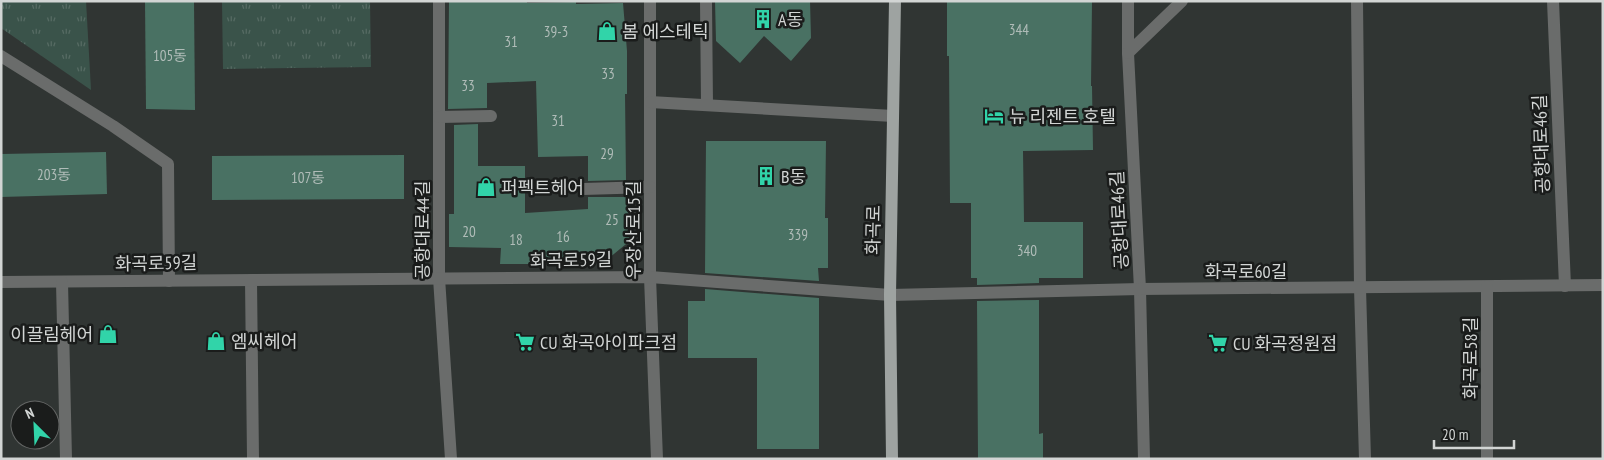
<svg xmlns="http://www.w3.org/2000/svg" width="1604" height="460" viewBox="0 0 1604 460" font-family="'PT Sans Narrow','Noto Sans KR',sans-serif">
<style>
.park{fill:url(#park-tufts)}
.building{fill:#497163}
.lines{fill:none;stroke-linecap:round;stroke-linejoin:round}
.minor{stroke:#6a6c6b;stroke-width:12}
.major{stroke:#9ea3a1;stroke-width:12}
.labels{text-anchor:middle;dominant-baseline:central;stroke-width:5;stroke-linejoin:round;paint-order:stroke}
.number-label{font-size:15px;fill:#b0bcb8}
.poi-label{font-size:18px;fill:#d2d5d4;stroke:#1a1c1b;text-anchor:start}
.street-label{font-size:18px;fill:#d2d5d4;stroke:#1a1c1b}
</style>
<defs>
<pattern id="park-tufts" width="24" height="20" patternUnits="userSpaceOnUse" patternTransform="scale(1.25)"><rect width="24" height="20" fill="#3a534a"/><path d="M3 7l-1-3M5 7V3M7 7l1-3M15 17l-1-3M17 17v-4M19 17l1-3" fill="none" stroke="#566b63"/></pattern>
</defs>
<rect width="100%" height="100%" fill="#303533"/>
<!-- park -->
<g class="park">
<polygon points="1,1 86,1 91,90 1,28"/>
<polygon points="222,1 370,1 371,67 223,69"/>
</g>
<!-- building -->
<g class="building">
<polygon points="145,1 194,1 195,110 146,109"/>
<polygon points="449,1 527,1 527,3 576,2 576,4 623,3 627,51 627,94 625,94 626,180 588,181 588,156 538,157 536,81 487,83 487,108 448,109"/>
<polygon points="715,1 810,1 811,38 791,61 764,36 740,63 716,41"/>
<polygon points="947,1 1092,2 1091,86 1092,86 1093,150 1023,151 1024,222 1083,222 1083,278 1039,278 1039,283 977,285 977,278 971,278 971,203 950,203 949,56 947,56"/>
<polygon points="478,124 478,166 525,166 525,213 588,209 588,197 631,197 631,240 609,258 581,258 581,261 531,264 500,264 501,248 449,247 449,214 454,214 454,125"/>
<polygon points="706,141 826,141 825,218 828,218 828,268 818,268 819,281 705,273"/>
<polygon points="106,152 107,194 1,197 1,154"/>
<polygon points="404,155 404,199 212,200 212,156"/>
<polygon points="705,289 819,298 819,449 757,449 757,358 688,358 688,301 705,301"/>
<polygon points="1039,300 1039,434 1043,433 1043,459 978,459 977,301"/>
</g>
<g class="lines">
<!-- minor -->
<g class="minor">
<polyline points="439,1 439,278 451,459"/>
<polyline points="650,1 650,277 657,459"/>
<polyline points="706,1 707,105"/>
<polyline points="1128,1 1128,53 1140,289 1144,459"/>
<polyline points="1357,1 1360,288 1365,459"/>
<polyline points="1553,1 1565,286"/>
<polyline points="1128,53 1182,1"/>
<polyline points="1,56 113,126 168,164 169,281"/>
<polyline points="650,102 893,116"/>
<polyline points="439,117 491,116"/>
<polyline points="583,189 650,187"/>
<polyline points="251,280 253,459"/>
<polyline points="1,282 650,277 890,295 1140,289 1603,285"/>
<polyline points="62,282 66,459"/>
<polyline points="1487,287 1487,459"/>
</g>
<!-- major -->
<polyline class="major" points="892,459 890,295 895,1"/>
</g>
<!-- icons -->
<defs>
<g id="building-bare" transform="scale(1.5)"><path d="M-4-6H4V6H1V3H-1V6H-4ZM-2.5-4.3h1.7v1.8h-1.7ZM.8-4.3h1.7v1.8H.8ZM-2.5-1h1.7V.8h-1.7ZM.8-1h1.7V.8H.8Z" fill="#31d4a9" stroke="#1a1c1b" stroke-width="2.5" paint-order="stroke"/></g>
<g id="shop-bare" transform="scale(1.5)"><path d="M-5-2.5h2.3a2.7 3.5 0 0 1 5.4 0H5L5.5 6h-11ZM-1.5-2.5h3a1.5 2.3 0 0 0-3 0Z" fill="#31d4a9" stroke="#1a1c1b" stroke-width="2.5" paint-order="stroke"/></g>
<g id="hotel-bare" transform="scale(1.5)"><path d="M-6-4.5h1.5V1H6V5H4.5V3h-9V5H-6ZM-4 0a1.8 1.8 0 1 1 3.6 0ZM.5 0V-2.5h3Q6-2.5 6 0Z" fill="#31d4a9" stroke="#1a1c1b" stroke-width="2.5" paint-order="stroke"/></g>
<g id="supermarket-bare" transform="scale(1.5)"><path d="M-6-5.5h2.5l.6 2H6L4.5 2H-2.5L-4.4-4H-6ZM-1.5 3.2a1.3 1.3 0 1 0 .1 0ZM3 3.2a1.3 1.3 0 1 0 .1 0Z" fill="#31d4a9" stroke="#1a1c1b" stroke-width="2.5" paint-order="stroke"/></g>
</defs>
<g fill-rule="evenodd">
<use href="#building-bare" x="763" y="19"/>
<use href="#shop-bare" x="607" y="31"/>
<use href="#hotel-bare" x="994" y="116"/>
<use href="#building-bare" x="766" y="176"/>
<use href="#shop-bare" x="486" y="187"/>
<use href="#shop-bare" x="108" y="334"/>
<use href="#shop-bare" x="216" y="341"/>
<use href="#supermarket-bare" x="525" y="342"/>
<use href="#supermarket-bare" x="1218" y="343"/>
</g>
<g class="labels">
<!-- number labels -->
<g class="number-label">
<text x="1019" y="29">344</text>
<text x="556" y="31">39-3</text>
<text x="511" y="41">31</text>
<text x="170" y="55">105동</text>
<text x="608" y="73">33</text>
<text x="468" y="85">33</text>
<text x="558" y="120">31</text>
<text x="607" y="153">29</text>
<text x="54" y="174">203동</text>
<text x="308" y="177">107동</text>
<text x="612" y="219">25</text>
<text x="469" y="231">20</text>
<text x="798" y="234">339</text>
<text x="563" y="236">16</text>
<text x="516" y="239">18</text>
<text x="1027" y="250">340</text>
</g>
<!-- poi labels -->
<g class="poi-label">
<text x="778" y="19">A동</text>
<text x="622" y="31">봄 에스테틱</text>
<text x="1009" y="116">뉴 리젠트 호텔</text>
<text x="781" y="176">B동</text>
<text x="501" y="187">퍼펙트헤어</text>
<text x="93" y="334" text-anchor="end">이끌림헤어</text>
<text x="231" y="341">엠씨헤어</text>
<text x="540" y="342">CU 화곡아이파크점</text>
<text x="1233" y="343">CU 화곡정원점</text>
</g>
<!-- street labels -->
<g class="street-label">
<text transform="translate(1541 144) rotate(-92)">공항대로46길</text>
<text transform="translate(1119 220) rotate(-93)">공항대로46길</text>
<text transform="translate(422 230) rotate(-90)">공항대로44길</text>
<text transform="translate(633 230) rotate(-90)">우장산로15길</text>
<text transform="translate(873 230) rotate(-89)">화곡로</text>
<text transform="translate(571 260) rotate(-1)">화곡로59길</text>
<text transform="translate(156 263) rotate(-1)">화곡로59길</text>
<text x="1246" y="271">화곡로60길</text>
<text transform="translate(1470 358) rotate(-90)">화곡로58길</text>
</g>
</g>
<!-- border -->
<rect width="1604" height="460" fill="none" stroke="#d2d5d4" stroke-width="5"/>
<!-- north arrow -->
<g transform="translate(35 425) rotate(336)"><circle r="24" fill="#1a1c1b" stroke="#646665"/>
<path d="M0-4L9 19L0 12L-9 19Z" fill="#31d4a9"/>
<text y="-8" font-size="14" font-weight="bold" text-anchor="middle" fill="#d2d5d4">N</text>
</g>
<!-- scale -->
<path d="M1434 440v8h80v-8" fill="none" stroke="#d2d5d4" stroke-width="2.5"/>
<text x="1442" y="440" font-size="15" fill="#d2d5d4" stroke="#1a1c1b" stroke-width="4" paint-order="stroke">20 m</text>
</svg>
